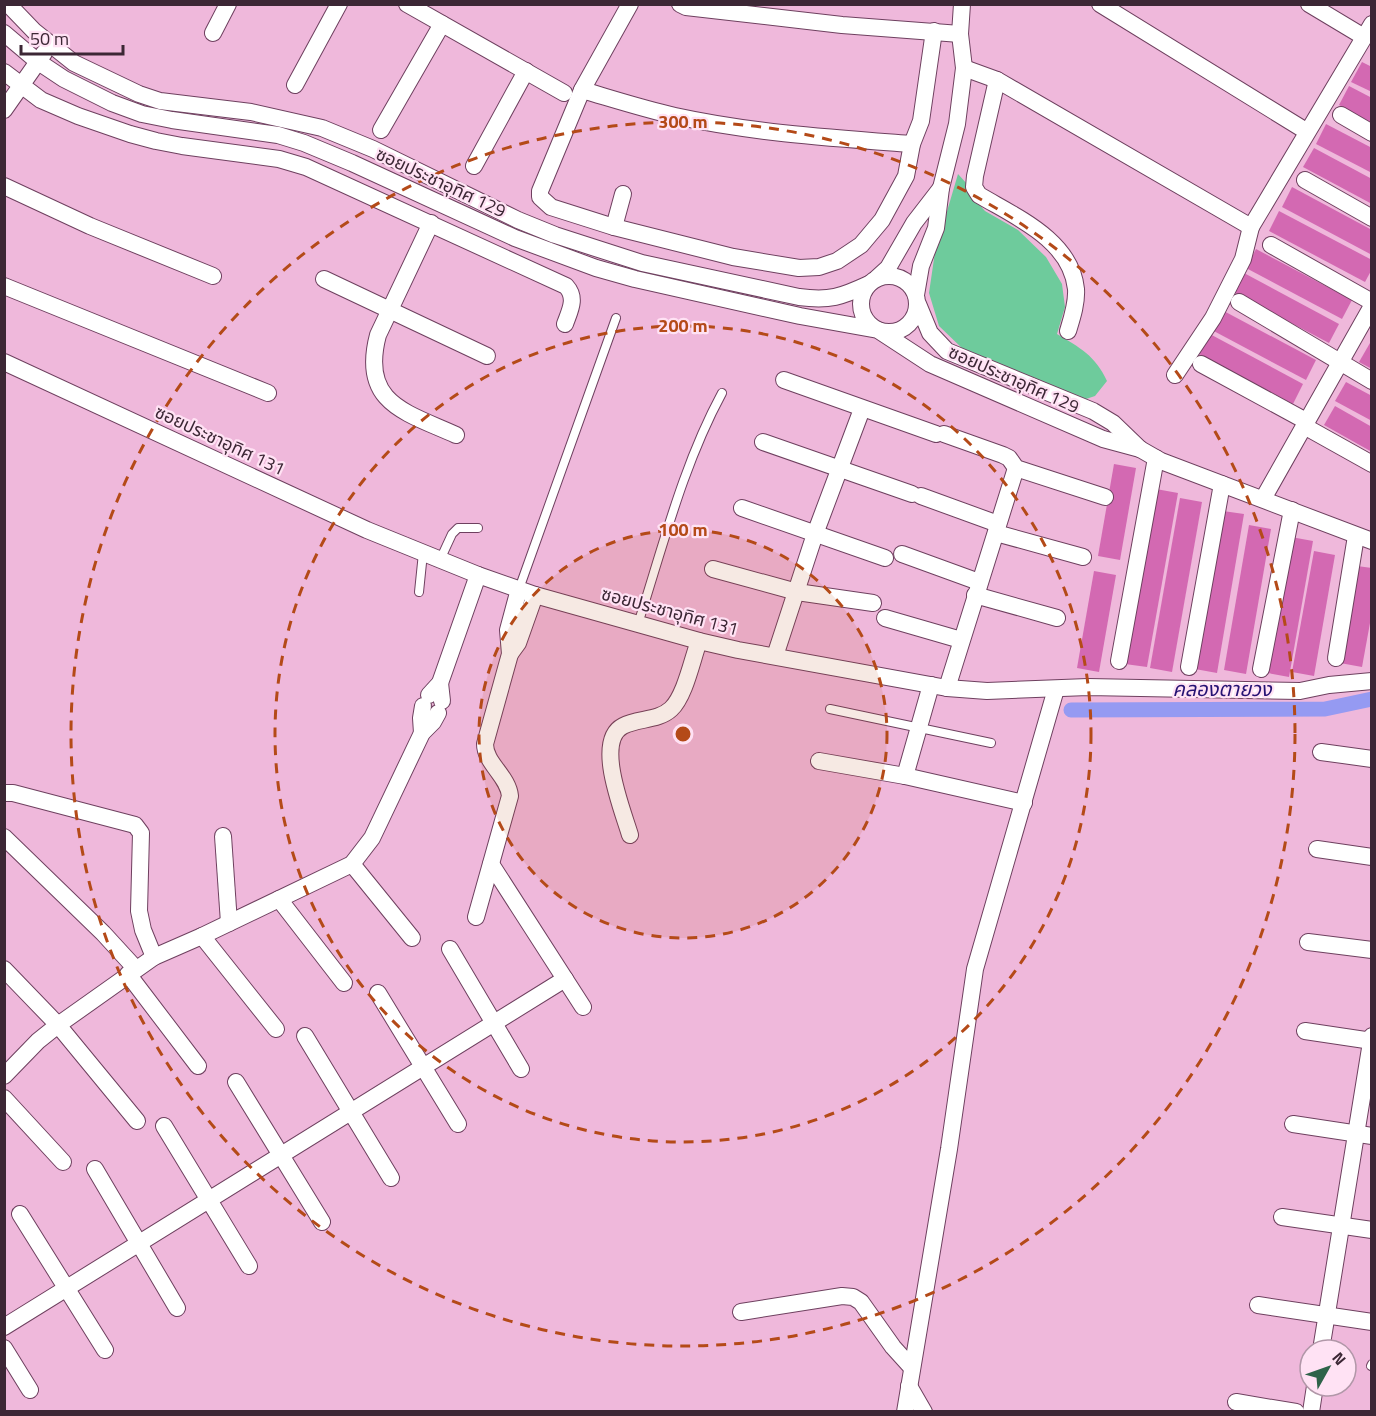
<svg xmlns="http://www.w3.org/2000/svg" width="1376" height="1416" viewBox="0 0 1376 1416" font-family="'Titillium Web','Noto Sans Thai',sans-serif">
<style>
.green{fill:#6ecb9c}
.lines{fill:none;stroke-linecap:round;stroke-linejoin:round}
.canal{stroke:#959af2;stroke-width:15}
.building{fill:#d369b2}
.service-casing{stroke:#6e405f;stroke-width:10}
.minor-casing{stroke:#6e405f;stroke-width:18}
.service{stroke:#fff;stroke-width:8}
.minor{stroke:#fff;stroke-width:16}
.ring{fill:none;stroke:#b44a18;stroke-width:3;stroke-dasharray:10 8}
.labels{text-anchor:middle;dominant-baseline:central;stroke-width:4.5;stroke-linejoin:round;paint-order:stroke}
.street-label{font-size:18px;fill:#3c2735;stroke:#ffe2f4}
.water-label{font-size:20px;font-style:italic;fill:#251273;stroke:#ffe2f4}
.centre{fill:#b44a18;stroke:#ffe2f4;stroke-width:3}
.ring-label{font-size:18px;text-anchor:middle;font-weight:bold;fill:#b44a18;stroke:#ffe2f4;stroke-width:4.5;stroke-linejoin:round;paint-order:stroke}
</style>
<rect width="100%" height="100%" fill="#efb8db"/>
<!-- green -->
<path class="green" d="M 958,174 L 968,185 L 976,201 L 985,211 L 1018,230 L 1046,257 L 1062,284 L 1065,307 L 1057,334 C 1080,348 1095,355 1107,381 L 1095,396 L 1080,401 L 965,351 L 939,326 L 929,293 L 935,252 Z"/>
<g class="lines">
<!-- canal -->
<polyline class="canal" points="1071,710 1325,709 1372,699"/>
</g>
<!-- building -->
<g class="building">
<polygon points="1362,62 1372,67 1372,92 1351,82"/>
<polygon points="1349,86 1372,98 1372,123 1339,105"/>
<polygon points="1326,124 1372,148 1372,173 1316,144"/>
<polygon points="1314,148 1372,179 1372,204 1303,167"/>
<polygon points="1292,187 1372,230 1372,255 1282,207"/>
<polygon points="1279,211 1372,260 1372,269 1365,282 1269,231"/>
<polygon points="1256,249 1352,300 1342,319 1246,268"/>
<polygon points="1244,273 1339,324 1329,343 1233,292"/>
<polygon points="1220,309 1316,360 1306,380 1210,329"/>
<polygon points="1208,333 1303,384 1293,404 1197,353"/>
<polygon points="1370,343 1372,344 1372,369 1359,362"/>
<polygon points="1346,382 1372,396 1372,421 1335,401"/>
<polygon points="1335,406 1372,427 1372,452 1324,425"/>
<polygon points="1114,464 1136,468 1120,560 1098,556"/>
<polygon points="1156,489 1178,493 1147,667 1125,664"/>
<polygon points="1180,498 1202,502 1172,672 1150,668"/>
<polygon points="1223,511 1244,514 1217,673 1195,669"/>
<polygon points="1249,525 1271,529 1246,674 1224,670"/>
<polygon points="1291,537 1313,541 1289,677 1268,673"/>
<polygon points="1314,551 1335,555 1314,676 1292,672"/>
<polygon points="1357,566 1372,568 1372,612 1362,667 1340,663"/>
<polygon points="1094,571 1116,575 1099,672 1077,668"/>
</g>
<g class="lines">
<!-- service casing -->
<g class="service-casing">
<g id="service">
<polyline points="440,560 452,534 458,528 478,528"/>
<polyline points="519,589 616,318"/>
<polyline points="419,592 423,553"/>
<path d="M 638,624 C 663,546 683,465 722,393"/>
<polyline points="830,709 991,743"/>
<polyline points="1371,1366 1372,1364"/>
</g>
</g>
<!-- minor casing -->
<g class="minor-casing">
<g id="minor">
<path d="M 8,4 L 34,31 L 74,63 L 139,94 L 160,101 L 251,112 L 322,128 L 373,149 L 518,220 L 555,235 L 642,263 L 799,297 C 830,301 841,297 869,284"/>
<polyline points="407,4 564,93"/>
<polyline points="630,4 582,90 540,191 540,197 551,207 614,227 733,257 799,268 819,267 837,261 861,245 882,220 906,176 912,144 921,121 934,31"/>
<polyline points="680,4 686,7 842,25 960,34"/>
<polyline points="1100,4 1306,131"/>
<polyline points="1309,4 1364,37"/>
<polyline points="4,33 37,61 64,79 112,103 142,114 172,120 278,135 304,143 352,163 515,238 596,268 635,279 800,316 878,330 930,364 1103,439 1140,449"/>
<polyline points="213,33 228,4"/>
<polyline points="964,68 997,80 1251,227 1372,24"/>
<path d="M 4,72 L 41,100 L 78,116 L 130,134 L 156,141 L 182,146 L 279,159 L 306,167 L 566,286 C 577,298 570,310 565,324"/>
<path d="M 997,80 L 975,176 L 974,187 L 979,195 C 1016,217 1071,240 1076,289 C 1077,303 1072,318 1068,331"/>
<polyline points="295,85 339,4"/>
<path d="M 582,90 C 613,99 644,109 675,116 C 753,133 832,138 912,144"/>
<polyline points="4,110 44,53"/>
<polyline points="1341,115 1372,133"/>
<polyline points="381,130 442,24"/>
<polyline points="474,166 526,71"/>
<polyline points="1305,180 1372,218"/>
<polyline points="4,186 90,226 213,276"/>
<path d="M 431,223 L 378,335 C 360,403 405,412 456,435"/>
<polyline points="614,227 623,194"/>
<polyline points="1271,245 1372,302"/>
<circle cx="889" cy="304" r="28"/>
<polyline points="877,278 888,268 914,223 941,188"/>
<polyline points="324,279 487,356"/>
<polyline points="4,286 268,393"/>
<polyline points="916,295 921,266 936,228 941,188 957,124 964,68 960,34 962,4"/>
<polyline points="1239,302 1372,381"/>
<polyline points="918,304 930,333 947,351 1093,411 1113,423 1140,449 1161,461 1372,541"/>
<polyline points="4,362 367,530 478,575 535,595 699,641 738,650 947,688 987,691 1088,687 1300,691 1329,685 1372,681"/>
<polyline points="1201,364 1306,421"/>
<polyline points="1175,375 1213,318 1243,259 1251,227"/>
<polyline points="784,380 936,434"/>
<polyline points="1304,426 1372,464"/>
<polyline points="944,434 1003,455 1009,458 1016,468 1105,497"/>
<polyline points="763,442 912,494"/>
<polyline points="921,496 998,524"/>
<polyline points="1263,499 1372,306"/>
<polyline points="742,508 885,558"/>
<polyline points="996,533 1083,557"/>
<polyline points="902,554 979,582"/>
<polyline points="713,569 797,592 873,603"/>
<polyline points="975,595 1057,618"/>
<polyline points="885,618 961,640"/>
<polyline points="510,654 518,643 535,595"/>
<polyline points="775,656 815,534 862,409"/>
<polyline points="1336,658 1356,536"/>
<polyline points="1119,661 1156,458"/>
<polyline points="1189,667 1222,484"/>
<polyline points="1261,669 1292,510"/>
<polyline points="440,683 442,701"/>
<polyline points="947,688 1016,468"/>
<polyline points="429,695 440,683 478,575"/>
<polyline points="422,733 421,718 423,706"/>
<polyline points="1321,752 1372,759"/>
<polyline points="819,761 905,776 1024,803"/>
<polyline points="905,776 931,685"/>
<polyline points="4,793 13,793 135,825 141,833 139,911 143,930 154,957"/>
<path d="M 630,835 C 623,811 594,741 623,726 C 638,718 658,721 671,709 C 685,696 692,660 699,641"/>
<polyline points="223,836 229,923"/>
<polyline points="4,837 103,933 136,969"/>
<polyline points="1317,849 1372,857"/>
<polyline points="352,864 412,938"/>
<polyline points="491,864 583,1007"/>
<polyline points="279,899 344,983"/>
<path d="M 476,917 L 510,796 C 508,776 485,763 485,744 L 510,654 L 508,630 L 519,589"/>
<polyline points="202,936 276,1029"/>
<polyline points="1308,942 1372,950"/>
<polyline points="450,949 521,1069"/>
<polyline points="4,969 58,1025 137,1121"/>
<polyline points="128,974 198,1066"/>
<polyline points="378,993 458,1124"/>
<polyline points="1305,1031 1372,1041"/>
<polyline points="305,1036 391,1178"/>
<polyline points="4,1076 38,1041 58,1025 154,957 202,936 352,864 372,838 422,733 433,722 438,713"/>
<polyline points="236,1082 322,1222"/>
<polyline points="4,1098 63,1162"/>
<polyline points="1293,1124 1372,1136"/>
<polyline points="164,1126 249,1266"/>
<polyline points="95,1169 177,1308"/>
<polyline points="20,1214 105,1350"/>
<polyline points="1282,1217 1372,1230"/>
<polyline points="1258,1305 1372,1322"/>
<polyline points="741,1312 842,1296 853,1297 861,1302 893,1347 912,1368"/>
<polyline points="4,1327 565,979"/>
<polyline points="4,1348 30,1390"/>
<polyline points="1321,1350 1372,1036"/>
<polyline points="909,1386 924,1412"/>
<polyline points="1236,1402 1296,1412"/>
<polyline points="905,1412 949,1149 975,969 1056,689"/>
<polyline points="1311,1412 1315,1386"/>
</g>
</g>
<!-- service -->
<use href="#service" class="service"/>
<!-- minor -->
<use href="#minor" class="minor"/>
</g>
<!-- distance rings -->
<circle cx="683" cy="734" r="204" fill="#b44a18" fill-opacity=".12"/>
<g class="ring">
<circle cx="683" cy="734" r="204"/>
<circle cx="683" cy="734" r="408"/>
<circle cx="683" cy="734" r="612"/>
</g>
<g class="labels">
<!-- street labels -->
<g class="street-label">
<text transform="translate(441 182) rotate(25)">ซอยประชาอุทิศ 129</text>
<text transform="translate(1014 379) rotate(24)">ซอยประชาอุทิศ 129</text>
<text transform="translate(220 440) rotate(25)">ซอยประชาอุทิศ 131</text>
<text transform="translate(670 611) rotate(15)">ซอยประชาอุทิศ 131</text>
</g>
<!-- water labels -->
<g class="water-label">
<text x="1222" y="688">คลองตายวง</text>
</g>
</g>
<circle cx="683" cy="734" r="9" class="centre"/>
<g class="ring-label">
<text x="683" y="128">300 m</text>
<text x="683" y="332">200 m</text>
<text x="683" y="536">100 m</text>
</g>
<!-- border -->
<rect width="1376" height="1416" fill="none" stroke="#3c2735" stroke-width="12"/>
<!-- north arrow -->
<g transform="translate(1328 1368) rotate(50)"><circle r="28" fill="#ffe2f4" stroke="#b197a8" stroke-width="1.5"/>
<path d="M0-4.5L10 22L0 15L-10 22Z" fill="#2e6349"/>
<text y="-9" font-size="16" font-weight="bold" text-anchor="middle" fill="#3c2735">N</text>
</g>
<!-- scale -->
<path d="M21 45v9h102v-9" fill="none" stroke="#3c2735" stroke-width="3"/>
<text x="30" y="45" font-size="18" fill="#3c2735" stroke="#ffe2f4" stroke-width="4.5" paint-order="stroke">50 m</text>
</svg>
